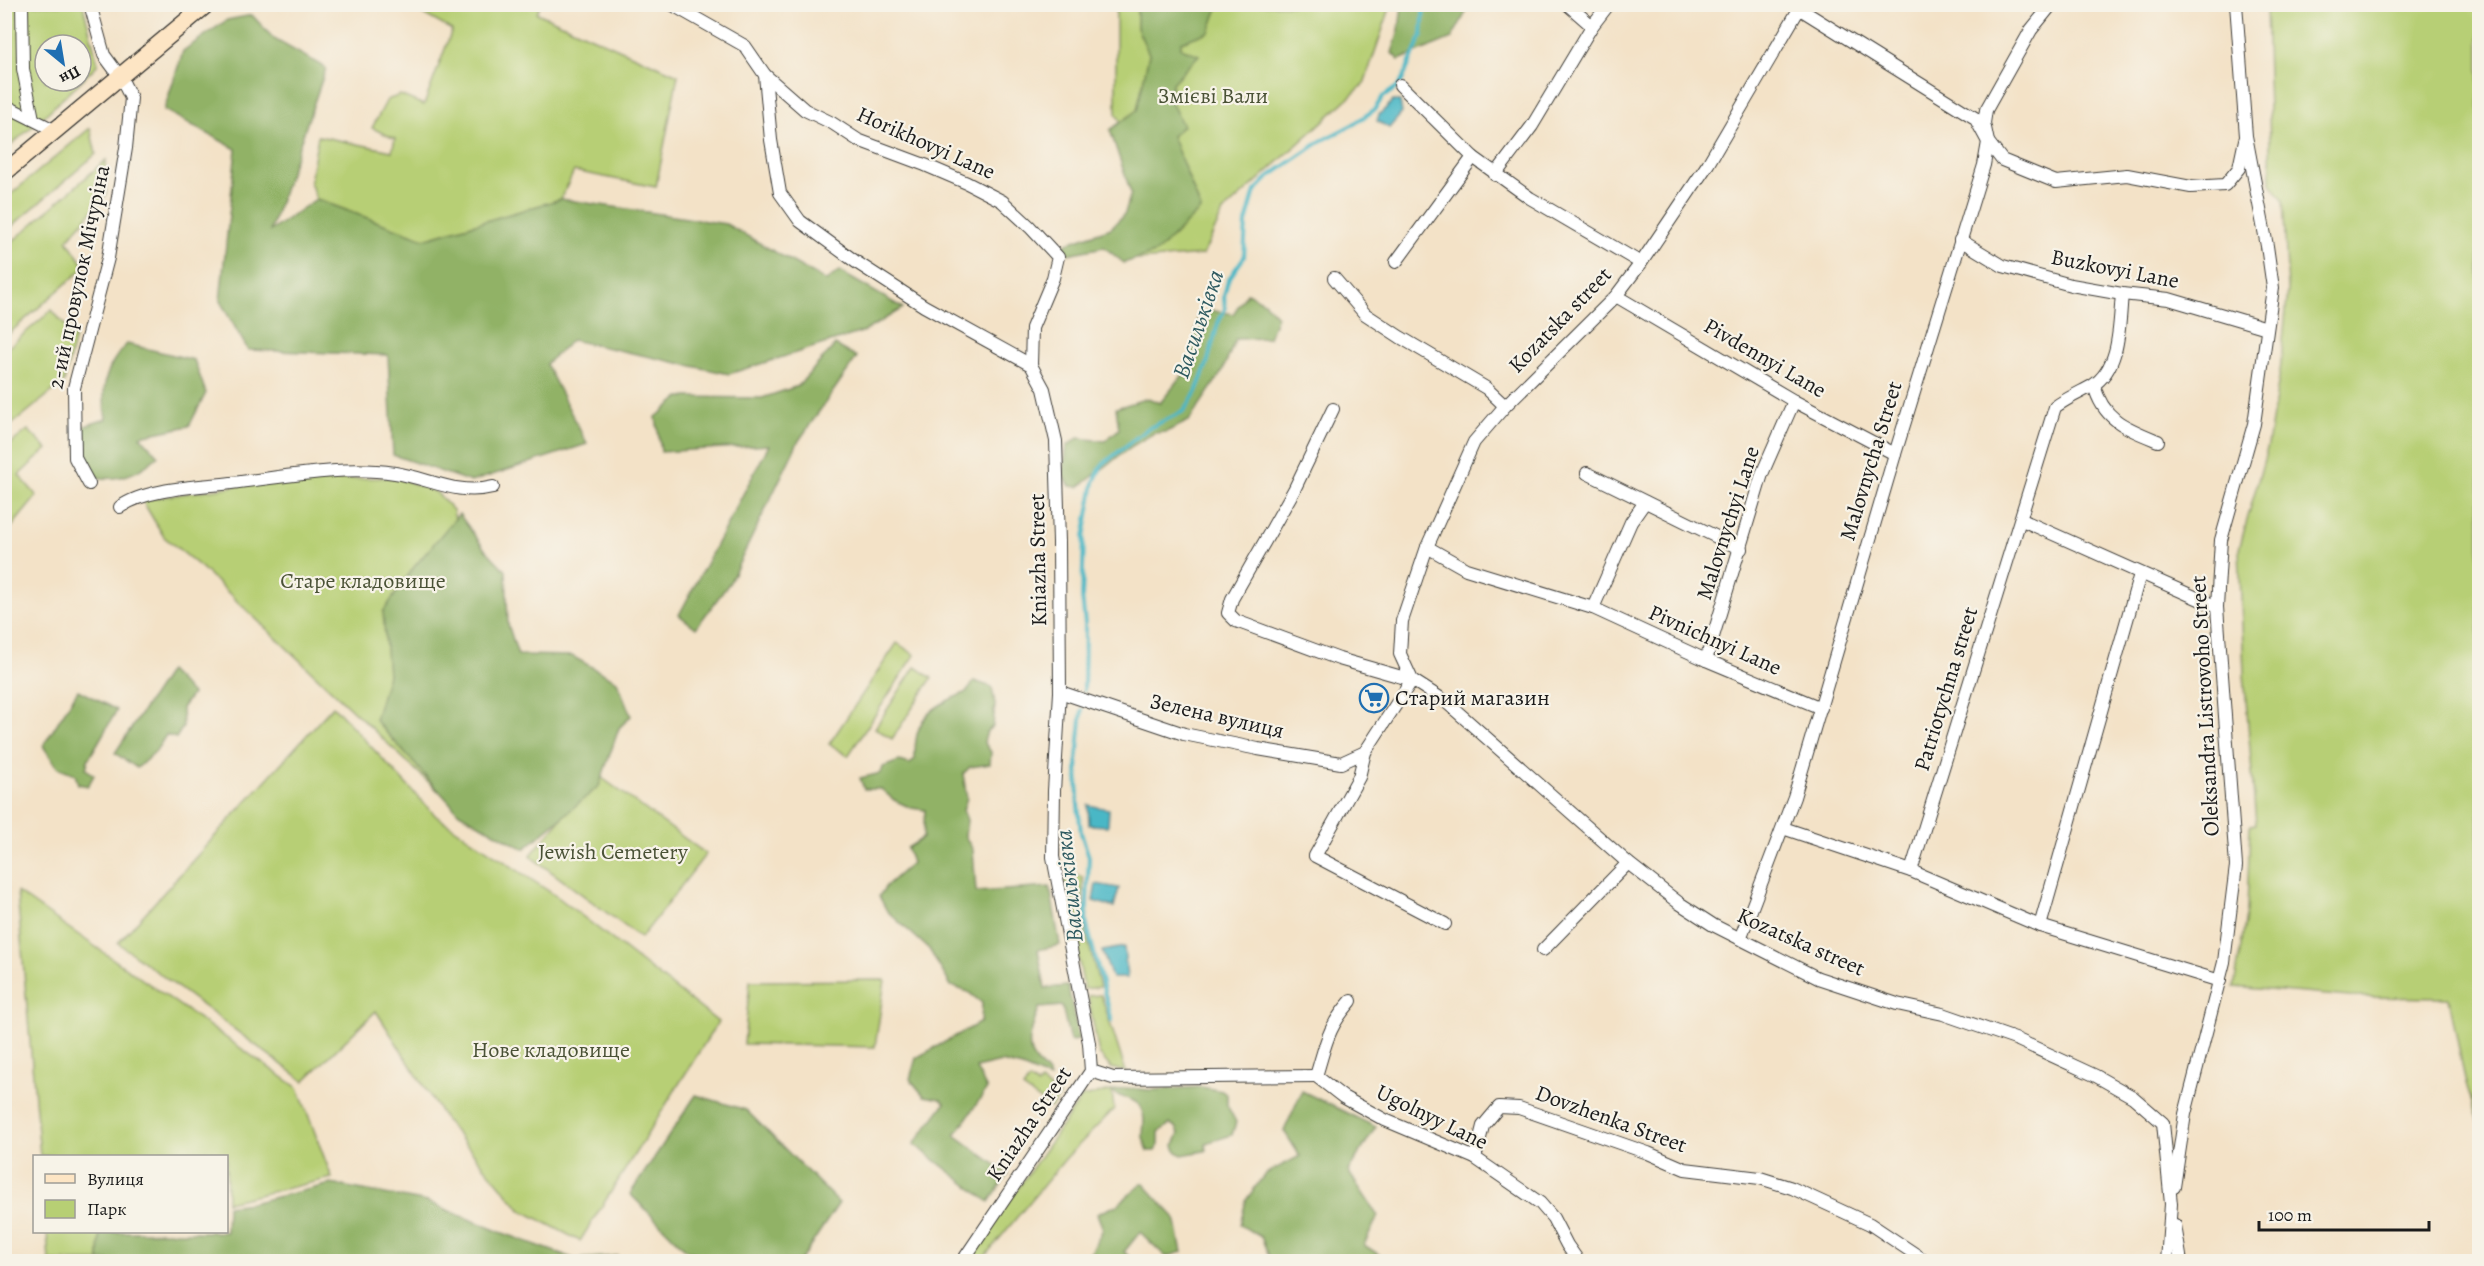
<svg xmlns="http://www.w3.org/2000/svg" width="2484" height="1266" viewBox="0 0 2484 1266" font-family="Alegreya,serif">
<style>
.green{fill:#b7cf74;stroke:#6a7648;stroke-width:1.5}
.forest{fill:#91b266;stroke:#566741;stroke-width:1.5}
.water{fill:#4ab7c6;stroke:#336a71;stroke-width:1.5}
.lines{fill:none;stroke-linecap:round;stroke-linejoin:round}
.stream{stroke:#4ab7c6;stroke-width:4}
.minor-casing{stroke:#3c3a36;stroke-width:14}
.secondary-casing{stroke:#3c3a36;stroke-width:19}
.minor{stroke:#fff;stroke-width:12}
.secondary{stroke:#fde5c4;stroke-width:16}
.labels{text-anchor:middle;dominant-baseline:central;stroke-width:4.5;stroke-linejoin:round;paint-order:stroke}
.park-label{font-size:22px;fill:#4a5236;stroke:#f7f3e8}
.street-label{font-size:22px;fill:#1c1c1c;stroke:#f7f3e8}
.poi-label{font-size:22px;fill:#1c1c1c;stroke:#f7f3e8;text-anchor:start}
.water-label{font-size:24px;font-style:italic;fill:#2e5a60;stroke:#f7f3e8}
</style>
<rect width="100%" height="100%" fill="#f7f3e8"/>
<filter id="ink" filterUnits="userSpaceOnUse"><feTurbulence type="fractalNoise" baseFrequency=".0167" numOctaves="2"/><feDisplacementMap in="SourceGraphic" scale="12" xChannelSelector="R" yChannelSelector="G"/><feConvolveMatrix kernelMatrix="1 2 1 2 8 2 1 2 1" color-interpolation-filters="sRGB"/></filter>
<filter id="wash" filterUnits="userSpaceOnUse"><feTurbulence type="fractalNoise" baseFrequency=".008" numOctaves="4" result="noise"/><feDisplacementMap in="SourceGraphic" scale="24" xChannelSelector="R" yChannelSelector="G"/><feGaussianBlur stdDeviation="1.35" result="paint"/><feColorMatrix in="noise" values="0 0 0 0 0 0 0 0 0 0 0 0 0 0 0 0 0 1.4 0 .05"/><feComposite in="paint" operator="in"/></filter>
<g filter="url(#wash)">
<rect width="100%" height="100%" fill="#f3e2c7"/>
<!-- green -->
<g class="green">
<polygon points="5,5 83,5 98,64 81,81 81,45 45,45 45,81 81,81 40,120 5,150"/>
<polygon points="407,5 540,5 537,13 678,75 656,187 574,171 561,199 424,239 316,199 310,182 318,136 392,151 395,139 372,128 387,100 400,95 424,105 452,30"/>
<polygon points="1116,5 1391,5 1364,84 1223,212 1203,255 1138,260 1143,155 1116,114"/>
<polygon points="2266,5 2479,5 2479,1125 2465,1080 2449,998 2350,997 2234,987 2247,910 2250,825 2256,824 2244,674 2239,549 2268,445 2280,372 2288,289 2283,200 2271,183"/>
<polygon points="90,128 96,154 5,232 5,199"/>
<polygon points="106,160 106,195 67,240 85,267 5,337 5,248"/>
<polygon points="52,310 75,337 64,382 5,430 5,350"/>
<polygon points="28,430 47,449 19,475 37,496 5,535 5,448"/>
<polygon points="396,477 436,492 453,510 477,613 456,789 438,791 202,568 164,537 142,500 255,483"/>
<polygon points="897,643 915,655 848,756 829,744"/>
<polygon points="915,667 932,678 892,739 875,728"/>
<polygon points="333,706 436,816 559,898 718,1022 580,1241 521,1210 446,1121 376,1011 304,1081 118,943"/>
<polygon points="598,775 706,854 641,938 530,856"/>
<polygon points="1074,875 1083,877 1083,921 1100,987 1084,989 1064,878 1073,880"/>
<polygon points="17,892 298,1088 332,1178 227,1202 226,1156 40,1156"/>
<polygon points="885,980 875,1047 744,1044 750,981"/>
<polygon points="1101,995 1126,1072 1111,1068 1099,1054 1088,996"/>
<polygon points="1029,1080 1037,1085 1041,1082 1060,1096 1051,1108 1023,1088"/>
<polygon points="1112,1091 1114,1109 1066,1158 985,1256 969,1258 1082,1097"/>
<polygon points="47,1232 100,1232 99,1261 49,1261"/>
</g>
<!-- forest -->
<g class="forest">
<polygon points="1137,5 1219,5 1209,32 1181,42 1181,48 1199,55 1172,83 1170,100 1183,126 1172,136 1201,209 1157,252 1124,263 1104,247 1068,254 1062,245 1111,228 1125,213 1131,193 1110,130 1137,110 1149,54 1137,28"/>
<polygon points="1402,5 1402,4 1470,5 1452,38 1399,60 1392,53 1399,30"/>
<polygon points="252,15 274,39 326,68 270,231 316,199 424,239 561,199 726,224 826,281 839,271 903,308 865,331 729,374 572,340 546,364 587,444 471,482 393,455 388,355 248,350 220,301 236,149 164,110 183,51 227,20"/>
<polygon points="1247,293 1264,302 1277,316 1269,338 1236,339 1222,372 1189,421 1166,432 1154,433 1132,446 1079,487 1070,486 1063,475 1067,446 1078,438 1105,441 1119,429 1116,408 1148,398 1160,403 1187,370 1193,350 1198,319 1209,310 1233,314"/>
<path d="M 127,344 L 194,360 L 206,393 L 189,426 L 140,436 L 158,456 C 140,473 118,482 94,477 L 78,446 L 79,428 L 106,419 C 101,388 104,367 127,344 Z"/>
<polygon points="835,345 857,357 798,442 730,582 696,628 679,615 769,445 661,452 656,417 680,397 762,398 798,386"/>
<polygon points="459,514 484,548 506,571 508,624 518,655 572,656 617,681 631,716 619,728 599,786 524,849 459,813 375,720 388,675 383,612 414,567"/>
<polygon points="169,671 192,694 182,708 183,727 176,738 166,735 156,751 137,768 115,753"/>
<path d="M 974,681 L 992,687 L 995,704 L 993,726 L 987,731 L 984,742 L 991,752 L 990,764 L 970,767 L 963,774 L 967,798 L 963,810 L 967,820 L 965,836 L 973,850 L 976,892 L 1050,887 L 1060,945 L 1038,950 L 1045,988 L 1068,986 L 1079,1040 L 1070,1041 L 1062,1006 L 1039,1008 C 1034,1024 1023,1046 1035,1060 C 1040,1067 1048,1070 1050,1079 L 1022,1067 L 1001,1062 L 976,1068 L 987,1089 L 955,1135 L 1008,1174 L 989,1202 L 914,1144 L 945,1103 L 940,1099 L 924,1096 L 910,1079 L 916,1058 L 981,1022 L 982,1003 L 968,992 L 951,986 L 929,949 L 887,911 L 879,896 L 886,886 L 912,863 L 907,848 L 923,838 L 925,810 L 911,808 L 894,800 L 881,789 L 864,789 L 860,778 L 881,773 L 883,767 L 899,761 L 910,764 L 915,759 C 914,725 923,712 953,698 C 966,692 967,694 974,681 Z"/>
<polygon points="78,690 117,710 88,760 86,769 94,775 88,786 78,784 75,774 57,767 43,746"/>
<path d="M 1202,1087 L 1222,1091 L 1227,1095 L 1227,1105 L 1236,1122 L 1232,1135 L 1206,1143 L 1206,1150 L 1204,1151 L 1182,1155 L 1176,1151 L 1174,1145 L 1179,1133 L 1176,1127 L 1170,1124 L 1159,1132 L 1159,1145 L 1155,1151 L 1148,1151 C 1147,1147 1144,1142 1143,1137 C 1143,1125 1147,1115 1138,1104 C 1131,1097 1119,1099 1112,1091 L 1125,1088 L 1151,1090 Z"/>
<polygon points="1302,1091 1376,1127 1348,1171 1378,1216 1364,1245 1389,1261 1271,1261 1261,1237 1240,1225 1246,1200 1265,1174 1300,1156 1284,1131"/>
<polygon points="696,1095 746,1110 839,1203 800,1261 728,1261 687,1251 630,1194"/>
<polygon points="1143,1183 1175,1218 1182,1252 1166,1257 1140,1232 1124,1252 1135,1261 1087,1261 1103,1229 1097,1214 1117,1205"/>
<polygon points="331,1184 428,1202 500,1232 575,1259 617,1256 624,1261 99,1261 100,1232 226,1232 227,1206 251,1203"/>
</g>
<!-- water -->
<g class="water">
<polygon points="1393,101 1400,101 1402,113 1389,128 1377,121 1379,115"/>
<polygon points="1088,805 1109,809 1108,826 1089,825"/>
<polygon points="1096,884 1119,888 1114,907 1093,901"/>
<polygon points="1124,947 1127,978 1112,978 1102,951"/>
</g>
<g class="lines">
<!-- stream -->
<g class="stream">
<polyline points="1084,690 1085,624 1082,597 1084,537 1094,482 1102,465 1147,429 1184,411 1196,392 1207,364 1218,323 1225,309 1224,296 1228,280 1244,257 1246,223 1255,191 1270,176 1321,141 1354,124 1374,110 1383,97 1400,85 1422,35 1424,4"/>
<polyline points="1082,710 1077,759 1078,805 1081,833 1089,857 1086,922 1112,1021"/>
</g>
</g>
</g>
<g filter="url(#ink)">
<g class="lines">
<!-- minor casing -->
<g class="minor-casing">
<g id="minor">
<polyline points="22,4 23,69 33,119"/>
<polyline points="671,4 745,46 765,75 771,140 780,193 800,221 856,262 924,306 1031,365 1044,389 1056,441 1059,542 1060,692 1054,791 1053,857 1089,1043 1091,1071 962,1262"/>
<polyline points="1567,4 1592,26"/>
<polyline points="1802,4 1708,164 1641,263 1616,296 1505,406 1474,442 1427,547 1402,621 1400,654 1412,680 1445,701 1628,863 1679,903 1713,925 1818,978 1897,1004 1943,1014 2018,1040 2096,1076 2133,1097 2163,1123 2171,1204 2167,1262"/>
<polyline points="1800,9 1975,118 1988,142 2002,160 2056,182 2127,175 2191,187 2225,185 2239,168 2245,140"/>
<polyline points="765,75 805,110 832,123 858,140 925,165 967,183 1002,201 1030,227 1058,257 1053,278 1032,328 1031,365"/>
<polyline points="1400,85 1473,157"/>
<polyline points="4,105 56,131"/>
<polyline points="1495,175 1532,126 1592,26 1609,4"/>
<polyline points="1960,240 2003,266 2071,285 2122,294 2169,299 2267,328"/>
<polyline points="1396,262 1473,157 1530,198 1641,263"/>
<polyline points="1334,278 1365,314 1400,337 1486,388 1505,406"/>
<polyline points="1616,296 1794,401 1895,454"/>
<path d="M 2094,385 C 2103,420 2126,428 2158,441"/>
<polyline points="1333,409 1294,490 1232,599 1228,613 1236,621 1339,659 1412,680 1365,752 1359,777 1315,856 1445,924"/>
<polyline points="1587,473 1741,549"/>
<polyline points="89,484 75,458 74,388 108,258 126,148 131,98 121,78 104,55 90,4"/>
<path d="M 120,507 C 147,488 198,487 231,483 C 285,477 341,465 395,473 C 429,478 457,496 493,487"/>
<polyline points="2022,520 2217,607"/>
<polyline points="1427,547 1466,569 1593,608 1706,660 1821,708"/>
<polyline points="1593,608 1631,522 1645,502"/>
<polyline points="1706,660 1762,474 1794,401"/>
<polyline points="1060,692 1184,734 1258,749 1341,763 1365,752"/>
<polyline points="1783,828 1911,871 2040,926 2220,981"/>
<path d="M 1911,871 L 2055,407 C 2067,398 2079,393 2092,386 C 2121,368 2119,324 2122,294"/>
<polyline points="2040,926 2140,574"/>
<polyline points="1740,939 1794,797 1895,454 1984,165 1988,142 1984,123 1986,110 2031,30 2052,4"/>
<polyline points="1543,950 1628,863"/>
<path d="M 1351,1001 C 1327,1028 1326,1044 1316,1076 L 1343,1097 L 1385,1120 L 1475,1158 L 1540,1203 L 1553,1218 L 1567,1245 L 1579,1262"/>
<polyline points="1091,1071 1113,1078 1316,1076"/>
<polyline points="1475,1158 1483,1126 1499,1107 1519,1108 1648,1153 1685,1169 1760,1178 1792,1188 1870,1224 1927,1262"/>
<polyline points="2174,1187 2185,1114 2224,962 2236,866 2217,607 2221,540 2254,424 2273,288 2267,246 2246,136 2236,4"/>
<polyline points="2175,1225 2181,1262"/>
</g>
</g>
<!-- secondary casing -->
<g class="secondary-casing">
<polyline id="secondary" points="4,173 207,4"/>
</g>
<!-- minor -->
<use href="#minor" class="minor"/>
<!-- secondary -->
<use href="#secondary" class="secondary"/>
</g>
</g>
<!-- icons -->
<defs>
<g id="supermarket-ring" transform="scale(1.5)"><circle r="9.5" fill="#f7f3e8" stroke="#1f6fb2" stroke-width="1.5"/><path d="M-6-5.5h2.5l.6 2H6L4.5 2H-2.5L-4.4-4H-6ZM-1.5 3.2a1.3 1.3 0 1 0 .1 0ZM3 3.2a1.3 1.3 0 1 0 .1 0Z" fill="#1f6fb2"/></g>
</defs>
<g fill-rule="evenodd">
<use href="#supermarket-ring" x="1374" y="698"/>
</g>
<g class="labels">
<!-- park labels -->
<g class="park-label">
<text x="1213" y="96">Змієві Вали</text>
<text x="363" y="581">Старе кладовище</text>
<text x="613" y="852">Jewish Cemetery</text>
<text x="551" y="1050">Нове кладовище</text>
</g>
<!-- street labels -->
<g class="street-label">
<text transform="translate(926 143) rotate(24)">Horikhovyi Lane</text>
<text transform="translate(2115 269) rotate(11)">Buzkovyi Lane</text>
<text transform="translate(79 277) rotate(-78)">2-ий провулок Мічуріна</text>
<text transform="translate(1560 320) rotate(-46)">Kozatska street</text>
<text transform="translate(1765 358) rotate(30)">Pivdennyi Lane</text>
<text transform="translate(1871 461) rotate(-73)">Malovnycha Street</text>
<text transform="translate(1728 523) rotate(-72)">Malovnychyi Lane</text>
<text transform="translate(1038 560) rotate(-91)">Kniazha Street</text>
<text transform="translate(1715 640) rotate(24)">Pivnichnyi Lane</text>
<text transform="translate(1946 689) rotate(-73)">Patriotychna street</text>
<text transform="translate(2205 706) rotate(-93)">Oleksandra Listrovoho Street</text>
<text transform="translate(1217 716) rotate(13)">Зелена вулиця</text>
<text transform="translate(1801 942) rotate(24)">Kozatska street</text>
<text transform="translate(1432 1117) rotate(26)">Ugolnyy Lane</text>
<text transform="translate(1611 1119) rotate(20)">Dovzhenka Street</text>
<text transform="translate(1029 1124) rotate(-56)">Kniazha Street</text>
</g>
<!-- poi labels -->
<g class="poi-label">
<text x="1395" y="698">Старий магазин</text>
</g>
<!-- water labels -->
<g class="water-label">
<text transform="translate(1198 324) rotate(-71)">Васильківка</text>
<text transform="translate(1069 886) rotate(-96)">Васильківка</text>
</g>
</g>
<!-- margin -->
<rect width="2484" height="1266" fill="none" stroke="#f7f3e8" stroke-width="24"/>
<!-- legend -->
<rect x="33" y="1155" width="195" height="78" fill="#f7f3e8" stroke="#9f9d96" stroke-width="1.5"/>
<rect x="45" y="1174" width="30" height="9" fill="#fde5c4" stroke="#9f9d96" stroke-width="1.5"/>
<text x="87" y="1185" font-size="18" fill="#1c1c1c">Вулиця</text>
<rect x="45" y="1200" width="30" height="18" fill="#b7cf74" stroke="#9f9d96" stroke-width="1.5"/>
<text x="87" y="1215" font-size="18" fill="#1c1c1c">Парк</text>
<!-- north arrow -->
<g transform="translate(63 63) rotate(150)"><circle r="28" fill="#f7f3e8" stroke="#9f9d96" stroke-width="1.5"/>
<path d="M0-4.5L10 22L0 15L-10 22Z" fill="#1f6fb2"/>
<text y="-9" font-size="16" font-weight="bold" text-anchor="middle" fill="#1c1c1c">Пн</text>
</g>
<!-- scale -->
<path d="M2259 1221v9h170v-9" fill="none" stroke="#1c1c1c" stroke-width="3"/>
<text x="2268" y="1221" font-size="18" fill="#1c1c1c" stroke="#f7f3e8" stroke-width="4.5" paint-order="stroke">100 m</text>
</svg>
